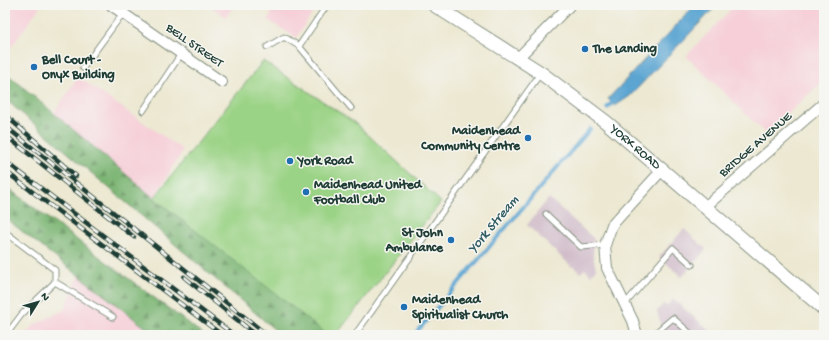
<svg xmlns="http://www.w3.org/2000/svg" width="829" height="340" viewBox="0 0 829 340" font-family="'Gochi Hand',sans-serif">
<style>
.built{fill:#f6cfd8}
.industrial{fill:#d1bdca}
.forest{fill:url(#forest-firs);stroke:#4e7954}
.pitch{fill:#9bd386;stroke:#5d885d}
.water{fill:#5ba5d2;stroke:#3d7183}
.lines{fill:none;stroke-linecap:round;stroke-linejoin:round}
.stream{stroke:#5ba5d2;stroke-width:4}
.service-casing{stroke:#869282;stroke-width:7}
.minor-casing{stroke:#869282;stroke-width:12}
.tertiary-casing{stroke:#869282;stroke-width:15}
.service{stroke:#fff;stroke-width:5}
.minor{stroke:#fff;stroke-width:10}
.tertiary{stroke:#fff;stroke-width:13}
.rail-casing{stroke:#1f3d34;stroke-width:4.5}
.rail{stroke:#f6f6f2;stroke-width:3;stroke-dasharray:9;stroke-linecap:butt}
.poi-dot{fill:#1f6fb2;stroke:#f6f6f2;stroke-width:1.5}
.labels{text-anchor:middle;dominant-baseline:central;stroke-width:3;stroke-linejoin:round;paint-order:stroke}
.street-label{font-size:13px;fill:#1f3d34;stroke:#f6f6f2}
.poi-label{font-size:13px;font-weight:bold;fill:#1f3d34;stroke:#f6f6f2;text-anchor:start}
.water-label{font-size:14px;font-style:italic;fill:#315c63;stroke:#f6f6f2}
</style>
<defs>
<pattern id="forest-firs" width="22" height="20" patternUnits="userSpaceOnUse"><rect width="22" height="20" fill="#7cb573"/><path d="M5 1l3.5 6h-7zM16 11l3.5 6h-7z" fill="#65945f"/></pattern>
</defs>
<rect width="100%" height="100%" fill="#f6f6f2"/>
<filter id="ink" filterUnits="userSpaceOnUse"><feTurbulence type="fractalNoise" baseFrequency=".025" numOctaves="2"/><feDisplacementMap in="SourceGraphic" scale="8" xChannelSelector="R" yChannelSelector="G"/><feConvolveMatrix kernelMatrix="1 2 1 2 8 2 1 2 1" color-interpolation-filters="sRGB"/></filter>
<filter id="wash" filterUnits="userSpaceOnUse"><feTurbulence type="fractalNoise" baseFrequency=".012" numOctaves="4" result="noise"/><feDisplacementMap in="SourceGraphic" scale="16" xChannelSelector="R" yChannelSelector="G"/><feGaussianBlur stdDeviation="0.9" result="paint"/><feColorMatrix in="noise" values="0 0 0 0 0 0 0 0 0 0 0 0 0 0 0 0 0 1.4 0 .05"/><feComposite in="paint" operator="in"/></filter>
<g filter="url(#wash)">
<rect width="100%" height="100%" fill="#ece8d1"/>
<!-- built -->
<g class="built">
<polygon points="5,5 41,5 5,56"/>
<polygon points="209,5 234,5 226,17"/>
<polygon points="262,5 318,5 296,38 268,20 272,12"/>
<polygon points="735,5 824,5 824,80 766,134 686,56"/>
<polygon points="78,77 183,150 154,198 54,113"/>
<polygon points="79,274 155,335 25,335 34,325 65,309"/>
</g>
<!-- industrial -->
<g class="industrial">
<polygon points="549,198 594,239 593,256 596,269 591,275 585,269 580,273 574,266 572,267 527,225"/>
<polygon points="684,229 706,249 682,277 659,257"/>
<polygon points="673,299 715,335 663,335 657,311 663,304 667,306"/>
</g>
<!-- forest -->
<g class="forest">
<polygon points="5,72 154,198 330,335 281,335 5,99"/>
<polygon points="5,186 204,335 155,335 5,218"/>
</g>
<!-- pitch -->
<polygon class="pitch" points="263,61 355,123 441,202 336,335 328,335 154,198"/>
<!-- water -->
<polygon class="water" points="695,5 717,5 630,96 615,106 608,99"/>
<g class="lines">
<!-- stream -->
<g class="stream">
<polyline points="607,108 615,100"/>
<polyline points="414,335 590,129"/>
</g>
</g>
</g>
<g filter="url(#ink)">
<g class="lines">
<!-- service casing -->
<g class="service-casing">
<g id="service">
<polyline points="299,46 327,5"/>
<polyline points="267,47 284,37 299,46 351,108"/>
<polyline points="83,68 123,13"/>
<polyline points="143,111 181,54"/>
<polyline points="546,214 581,247 605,245"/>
<polyline points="5,232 55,270 55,282"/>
<polyline points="625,304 673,248 692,265"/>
<polyline points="357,332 540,74"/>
<polyline points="6,335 22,314 55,282 113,317"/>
<polyline points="653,335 673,318 692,335"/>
</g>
</g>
<!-- minor casing -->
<g class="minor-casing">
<g id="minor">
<polyline points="111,5 222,82"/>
<polyline points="518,58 570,5"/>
<polyline points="705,207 824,103"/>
<polyline points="637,335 633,321 607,268 605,245 612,225 662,170"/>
</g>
</g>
<!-- tertiary casing -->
<g class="tertiary-casing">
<g id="tertiary">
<path id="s1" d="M 434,5 L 541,73 L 606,122 L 824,309"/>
</g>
</g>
<!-- service -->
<use href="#service" class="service"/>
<!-- minor -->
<use href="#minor" class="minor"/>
<!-- tertiary -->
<use href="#tertiary" class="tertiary"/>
<!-- rail casing -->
<g class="rail-casing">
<g id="rail">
<polyline points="5,115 76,176"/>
<polyline points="5,126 267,335"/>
<polyline points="5,135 134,237"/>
<polyline points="5,161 234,335"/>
<polyline points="5,171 222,335"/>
<polyline points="184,277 256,335"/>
</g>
</g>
<!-- rail -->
<use href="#rail" class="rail"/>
</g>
</g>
<!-- markers -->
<g class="poi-dot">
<circle cx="585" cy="49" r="4"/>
<circle cx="34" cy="67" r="4"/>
<circle cx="528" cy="138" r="4"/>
<circle cx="290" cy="161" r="4"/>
<circle cx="306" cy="192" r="4"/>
<circle cx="451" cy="240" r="4"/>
<circle cx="404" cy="307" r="4"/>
</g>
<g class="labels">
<!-- street labels -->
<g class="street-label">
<text transform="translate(194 46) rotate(35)">BELL STREET</text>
<text transform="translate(756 145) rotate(-41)">BRIDGE AVENUE</text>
<text stroke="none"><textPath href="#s1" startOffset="247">YORK ROAD</textPath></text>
</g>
<!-- poi labels -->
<g class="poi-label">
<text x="593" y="49">The Landing</text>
<text x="42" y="60">Bell Court -<tspan x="42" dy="15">Onyx Building</tspan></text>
<text x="520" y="131" text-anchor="end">Maidenhead<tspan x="520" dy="15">Community Centre</tspan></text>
<text x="298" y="161">York Road</text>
<text x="314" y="185">Maidenhead United<tspan x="314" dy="15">Football Club</tspan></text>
<text x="443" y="233" text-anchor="end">St John<tspan x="443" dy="15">Ambulance</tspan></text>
<text x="412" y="300">Maidenhead<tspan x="412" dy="15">Spiritualist Church</tspan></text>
</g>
<!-- water labels -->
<g class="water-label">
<text transform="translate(494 225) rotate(-50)">York Stream</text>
</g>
</g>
<!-- margin -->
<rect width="829" height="340" fill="none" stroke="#f6f6f2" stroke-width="20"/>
<!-- north arrow -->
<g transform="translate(38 302) rotate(53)" stroke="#f6f6f2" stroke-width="3" paint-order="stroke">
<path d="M0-3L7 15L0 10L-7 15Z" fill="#1f3d34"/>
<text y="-6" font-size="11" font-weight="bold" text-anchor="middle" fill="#1f3d34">N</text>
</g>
</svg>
